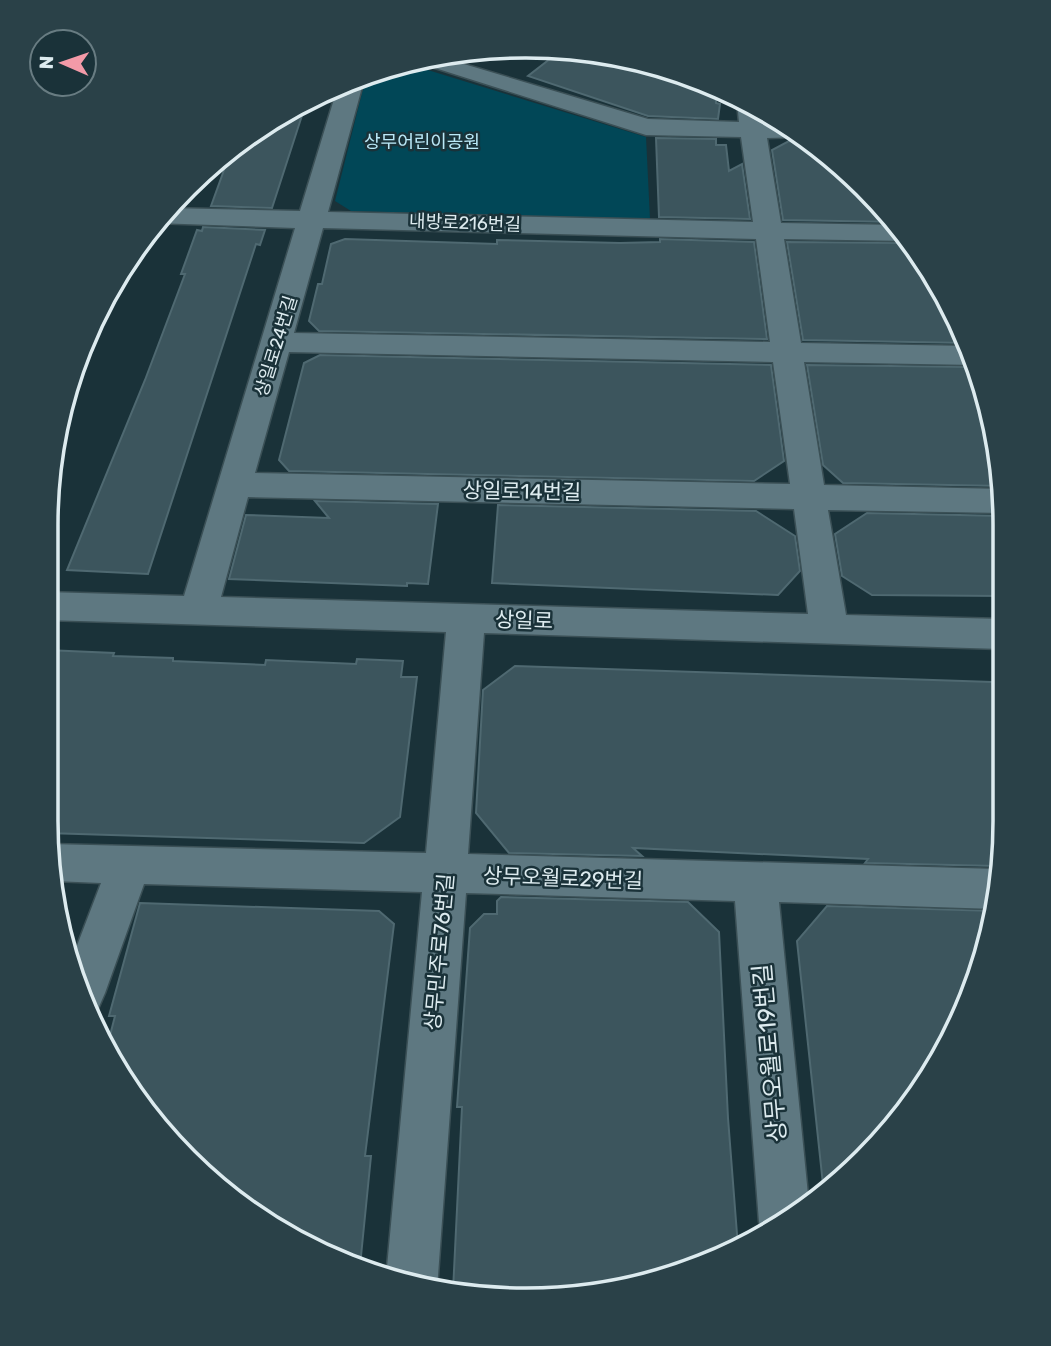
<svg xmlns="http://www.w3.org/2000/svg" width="1051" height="1346" viewBox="0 0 1051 1346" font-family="Rubik,'Noto Sans KR',sans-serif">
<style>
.green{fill:#014757}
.building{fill:#3c555d;stroke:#4f6971;stroke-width:2}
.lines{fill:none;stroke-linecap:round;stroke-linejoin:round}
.street-casing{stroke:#3b5056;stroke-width:3}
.street{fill:#5e7881;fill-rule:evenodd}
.labels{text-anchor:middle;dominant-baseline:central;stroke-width:5;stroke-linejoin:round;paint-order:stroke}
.far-park-label{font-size:18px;fill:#bae8f7;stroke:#1a3239}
.far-street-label{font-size:18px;fill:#ddebef;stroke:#1a3239}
.street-label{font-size:21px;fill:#ddebef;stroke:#1a3239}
.near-street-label{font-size:24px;fill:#ddebef;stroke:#1a3239}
.rim{fill:none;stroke:#ddebef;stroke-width:3.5}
</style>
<rect width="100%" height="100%" fill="#1a3239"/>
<!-- green -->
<polygon class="green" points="405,63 646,137 650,219 351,211 335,201 367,73"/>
<!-- building -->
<g class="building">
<polygon points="564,48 649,62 715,87 716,103 720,104 718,119 648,116 528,76"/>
<polygon points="307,100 272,208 211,206 232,148 285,110"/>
<polygon points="656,138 716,139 716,145 726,145 729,171 742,164 750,219 659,217"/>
<polygon points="789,141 813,142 817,144 886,209 896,222 783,220 772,150"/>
<polygon points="203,227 265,230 260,245 256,244 148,574 67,570 145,380 185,274 181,274 197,230 202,231"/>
<polygon points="345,239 497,244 497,240 620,243 660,242 660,239 754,242 767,339 319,331 309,321 318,284 322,284 331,244"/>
<polygon points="787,242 911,243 941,285 967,343 803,340"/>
<polygon points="320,355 771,365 784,461 754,481 289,471 279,460 304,363"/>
<polygon points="807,365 978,367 1003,486 843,483 823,465"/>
<polygon points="315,501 438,504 428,584 407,583 407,586 229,579 246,515 329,518"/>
<polygon points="498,505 756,511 795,536 800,571 778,595 492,583"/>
<polygon points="867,513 1004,516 1002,596 872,595 842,576 835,534"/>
<polygon points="46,650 114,653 113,656 173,658 173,661 265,665 266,660 356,664 357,659 403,661 401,677 417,677 400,817 364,843 47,833"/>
<polygon points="515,666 992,682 1000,718 997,866 865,863 868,859 633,848 642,856 509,853 476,813 483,690"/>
<polygon points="501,897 688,902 719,932 728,1118 738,1247 650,1284 526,1300 453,1291 462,1107 457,1107 470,928 484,914 497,914 497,901"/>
<polygon points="140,903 379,911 394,924 365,1156 371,1156 361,1256 330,1255 286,1236 186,1160 110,1061 106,1051 115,1016 109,1016"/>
<polygon points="827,906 996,911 969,1004 924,1088 842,1181 824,1194 797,941"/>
</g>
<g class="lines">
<!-- street casing -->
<g class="street-casing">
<path id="street" d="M 437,56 L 648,119 L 739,122 L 737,102 L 740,97 L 763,111 L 765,122 L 783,123 L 805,137 L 767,138 L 781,223 L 898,225 L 909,241 L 784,239 L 801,343 L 969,346 L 977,365 L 804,362 L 824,485 L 1003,489 L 1004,513 L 828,510 L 846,615 L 1002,619 L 1001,649 L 484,633 L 468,854 L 997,869 L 996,909 L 779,902 L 809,1205 L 765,1236 L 759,1222 L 735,901 L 466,893 L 437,1289 L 402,1284 L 386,1278 L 422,892 L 144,884 L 105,993 L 98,1009 L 90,1012 L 70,964 L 101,883 L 54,881 L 49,844 L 426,853 L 446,632 L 46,620 L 46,592 L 184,596 L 295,228 L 155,223 L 168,208 L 300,211 L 338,86 L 361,76 L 364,80 L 328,212 L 753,222 L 741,137 L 646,135 L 413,61 ZM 323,228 L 756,239 L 770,342 L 294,333 ZM 289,352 L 773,362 L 790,484 L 255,473 ZM 248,497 L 794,509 L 808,614 L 221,597 Z"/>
</g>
<!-- street -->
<use href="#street" class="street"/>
</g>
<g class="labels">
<!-- far-park labels -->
<g class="far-park-label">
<text x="422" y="142">상무어린이공원</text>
</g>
<!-- far-street labels -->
<g class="far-street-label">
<text transform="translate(465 223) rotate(2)">내방로216번길</text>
<text transform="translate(276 346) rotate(-73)">상일로24번길</text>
</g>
<!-- street labels -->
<g class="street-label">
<text transform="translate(522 491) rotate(1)">상일로14번길</text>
<text transform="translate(524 620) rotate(2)">상일로</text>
<text transform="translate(563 878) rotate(2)">상무오월로29번길</text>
<text transform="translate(439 952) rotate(-85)">상무민주로76번길</text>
</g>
<!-- near-street labels -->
<g class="near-street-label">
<text transform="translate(770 1053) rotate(-95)">상무오월로19번길</text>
</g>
</g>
<!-- crop -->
<path d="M0 0H1051V1346H0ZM525 58H526A467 467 0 0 1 993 525V821A467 467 0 0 1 526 1288H525A467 467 0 0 1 58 821V525A467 467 0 0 1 525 58Z" fill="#2a4148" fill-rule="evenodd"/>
<path class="rim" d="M525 58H526A467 467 0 0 1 993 525V821A467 467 0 0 1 526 1288H525A467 467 0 0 1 58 821V525A467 467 0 0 1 525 58Z"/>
<!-- north arrow -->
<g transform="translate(63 63) rotate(272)"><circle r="33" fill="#1a3239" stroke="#687c82" stroke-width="2"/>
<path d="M0-5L12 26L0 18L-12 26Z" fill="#f39aa8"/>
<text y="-10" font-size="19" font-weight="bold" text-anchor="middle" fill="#ddebef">N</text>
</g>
</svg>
